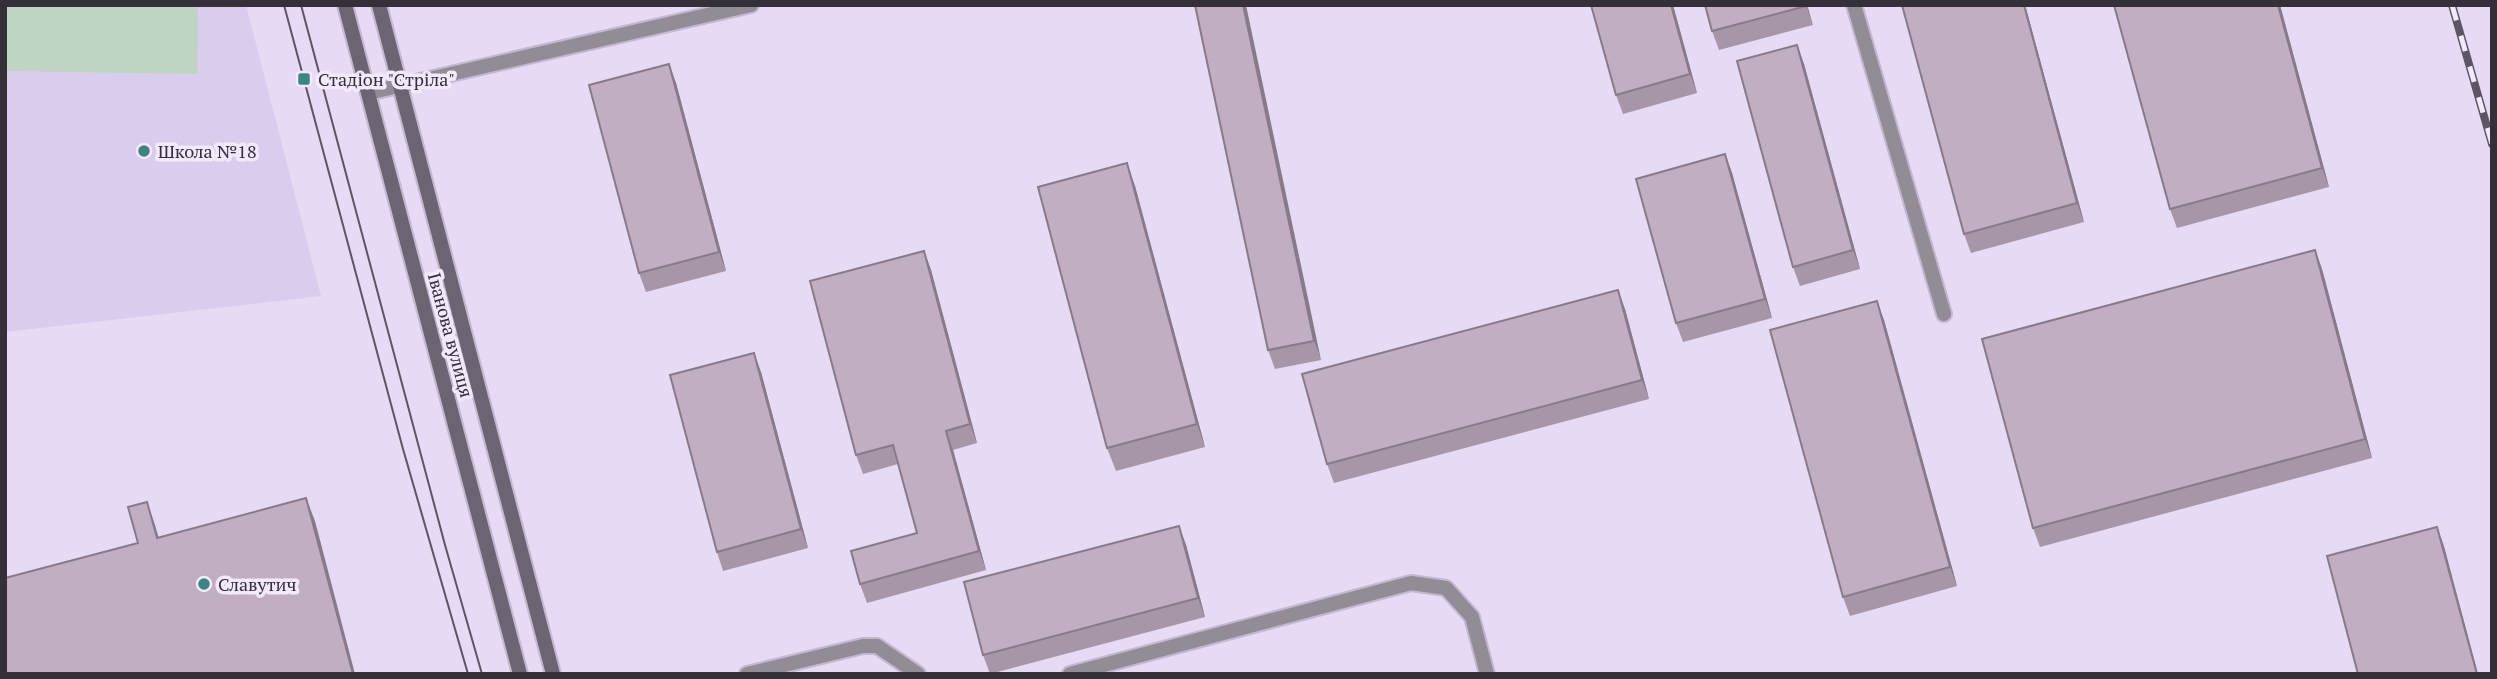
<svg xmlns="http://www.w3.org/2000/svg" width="2497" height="679" viewBox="0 0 2497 679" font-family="'PT Serif',serif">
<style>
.built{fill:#daccec}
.green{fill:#bfd4c2}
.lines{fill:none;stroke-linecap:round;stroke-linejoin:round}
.lane-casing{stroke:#c2b8cf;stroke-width:18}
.street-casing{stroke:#c2b8cf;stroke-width:18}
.secondary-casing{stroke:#c2b8cf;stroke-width:18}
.lane{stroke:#928c96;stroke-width:14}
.street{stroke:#928c96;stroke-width:14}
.secondary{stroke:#6d6473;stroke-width:14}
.tram{stroke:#5c5563;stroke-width:2}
.rail-casing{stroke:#5c5563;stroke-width:8}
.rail{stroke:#f2e9fd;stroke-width:5;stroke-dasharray:16;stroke-linecap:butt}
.wall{fill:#a796a7}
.shaded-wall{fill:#887a88}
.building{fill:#c2aec2;stroke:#887a88;stroke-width:2}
.poi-dot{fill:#3d8580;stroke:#f2e9fd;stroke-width:2.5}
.labels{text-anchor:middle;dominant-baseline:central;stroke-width:7;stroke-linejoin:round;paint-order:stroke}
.poi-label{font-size:18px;fill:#342f39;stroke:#f2e9fd;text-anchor:start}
.street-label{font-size:18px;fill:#342f39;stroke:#f2e9fd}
</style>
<rect width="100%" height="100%" fill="#e6daf4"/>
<!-- built -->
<polygon class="built" points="5,5 246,5 321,296 5,332"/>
<!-- green -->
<polygon class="green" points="5,5 198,5 197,74 5,71"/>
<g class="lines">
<!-- lane casing -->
<g class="lane-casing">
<g id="lane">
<polyline points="1854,5 1944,314"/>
<polyline points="747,674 863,646 877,646 918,674"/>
<polyline points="1070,674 1411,583 1446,588 1472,617 1487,674"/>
</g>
</g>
<!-- street casing -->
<g class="street-casing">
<polyline id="street" points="368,93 751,5"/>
</g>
<!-- secondary casing -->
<g class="secondary-casing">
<g id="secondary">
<polyline points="345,5 520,674"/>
<polyline points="379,5 553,674"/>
</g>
</g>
<!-- lane -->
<use href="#lane" class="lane"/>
<!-- street -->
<use href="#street" class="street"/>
<!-- secondary -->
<use href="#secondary" class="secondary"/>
<!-- tram -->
<g class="tram">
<polyline points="284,5 403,449 468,674"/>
<polyline points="301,5 445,545 482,674"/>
</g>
<!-- rail casing -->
<g class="rail-casing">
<polyline id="rail" points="2452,5 2492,144"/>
</g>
<!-- rail -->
<use href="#rail" class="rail"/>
</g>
<!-- wall -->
<g class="wall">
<polygon points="1195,5 1321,360 1275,369 1268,350"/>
<polygon points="1591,5 1673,5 1697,93 1623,114 1616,95"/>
<polygon points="1807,5 1813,25 1719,50 1712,31"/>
<polygon points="1902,5 2025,5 2084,222 1971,253 1964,234"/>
<polygon points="2114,5 2280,5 2329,187 2177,228 2170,209"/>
<polygon points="1797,45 1804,64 1860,269 1800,286 1793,267"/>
<polygon points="669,64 676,83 726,271 646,292 639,273"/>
<polygon points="1725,154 1732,173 1772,318 1683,342 1676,323"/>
<polygon points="1135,186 1205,447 1116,471 1107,448"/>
<polygon points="2315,250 2322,269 2372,458 2040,547 2033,528"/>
<polygon points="924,251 931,270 977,443 953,450 986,570 867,603 860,584 917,533 898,464 863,474 856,455"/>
<polygon points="1625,309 1649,399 1334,483 1327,464"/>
<polygon points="1884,320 1957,586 1850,616 1843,597"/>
<polygon points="761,372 808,548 723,571 717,552"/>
<polygon points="1179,526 1186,545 1205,617 990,674 983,655"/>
</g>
<!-- shaded-wall -->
<g class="shaded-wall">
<polygon points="1243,5 1246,5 1321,360 1314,341"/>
<polygon points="1671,5 1673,5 1697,93 1690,74"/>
<polygon points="1806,5 1807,5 1813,25"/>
<polygon points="2024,5 2025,5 2084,222 2077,203"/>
<polygon points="2278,5 2280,5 2329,187 2322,168"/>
<polygon points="1797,45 1804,64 1860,269 1853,250"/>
<polygon points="669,64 676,83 726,271 719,252"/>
<polygon points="1725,154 1732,173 1772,318 1765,299"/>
<polygon points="1127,163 1135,186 1205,447 1197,424"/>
<polygon points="2315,250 2322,269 2372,458 2365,439"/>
<polygon points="924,251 931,270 977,443 970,424"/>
<polygon points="1618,290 1625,309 1649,399 1642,380"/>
<polygon points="1877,301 1884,320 1957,586 1950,567"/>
<polygon points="754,353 761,372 808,548 801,529"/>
<polygon points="946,431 953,450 986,570 979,551"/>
<polygon points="306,498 315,521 355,674 353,674"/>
<polygon points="147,502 155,525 165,560 157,538"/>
<polygon points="1179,526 1186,545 1205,617 1198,598"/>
<polygon points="2437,527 2444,546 2478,674 2477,674"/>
</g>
<!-- building -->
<g class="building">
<polygon points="1195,5 1243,5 1314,341 1268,350"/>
<polygon points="1591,5 1671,5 1690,74 1616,95"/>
<polygon points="1705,5 1806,5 1806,6 1712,31"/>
<polygon points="1902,5 2024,5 2077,203 1964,234"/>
<polygon points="2114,5 2278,5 2322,168 2170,209"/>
<polygon points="1797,45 1853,250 1793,267 1737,61"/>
<polygon points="669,64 719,252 639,273 589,85"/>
<polygon points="1725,154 1765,299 1676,323 1636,179"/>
<polygon points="1127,163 1197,424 1107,448 1038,187"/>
<polygon points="2315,250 2365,439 2033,528 1982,339"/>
<polygon points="924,251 970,424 946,431 979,551 860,584 851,551 917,533 893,445 856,455 810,281"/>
<polygon points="1618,290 1642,380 1327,464 1302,374"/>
<polygon points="1877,301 1950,567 1843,597 1770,330"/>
<polygon points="754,353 801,529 717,552 670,375"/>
<polygon points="306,498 353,674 5,674 5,578 138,543 128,507 147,502 157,538"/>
<polygon points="1179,526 1198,598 983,655 964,582"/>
<polygon points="2437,527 2477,674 2358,674 2327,556"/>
</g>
<!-- markers -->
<g class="poi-dot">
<rect x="297" y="72" width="14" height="14" rx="3.5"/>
<circle cx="144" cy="151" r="7"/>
<circle cx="204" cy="584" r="7"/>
</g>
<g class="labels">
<!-- poi labels -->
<g class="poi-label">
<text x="318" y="79">Стадіон "Стріла"</text>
<text x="158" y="151">Школа №18</text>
<text x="218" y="584">Славутич</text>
</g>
<!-- street labels -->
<g class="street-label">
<text transform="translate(451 335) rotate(75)">Іванова вулиця</text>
</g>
</g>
<!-- border -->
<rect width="2497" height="679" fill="none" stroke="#342f39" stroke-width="14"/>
</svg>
